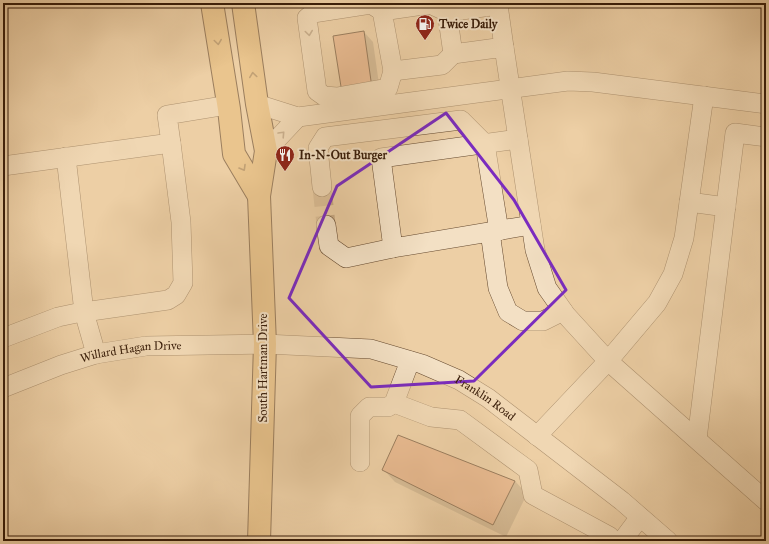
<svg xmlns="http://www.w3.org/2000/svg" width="769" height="544" viewBox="0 0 769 544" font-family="'IM FELL Great Primer',serif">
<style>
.shadow{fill:#0003}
.building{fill:#e4a279;stroke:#381c08}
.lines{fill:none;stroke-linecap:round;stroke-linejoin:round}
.minor-tunnel{stroke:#c9ab86;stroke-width:19;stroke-dasharray:19 10;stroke-linecap:butt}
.minor-casing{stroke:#65492f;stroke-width:20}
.major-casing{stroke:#381c08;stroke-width:24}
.minor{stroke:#f3e0c4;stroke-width:19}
.major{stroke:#e6b872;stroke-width:22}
.oneway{stroke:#9f886f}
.oneway2{stroke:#8f6a3d}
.marked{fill:none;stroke:#7b2cbf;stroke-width:3;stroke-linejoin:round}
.labels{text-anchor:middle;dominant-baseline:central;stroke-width:4;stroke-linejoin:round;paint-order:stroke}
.poi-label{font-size:12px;font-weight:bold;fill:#381c08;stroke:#f3e0c4;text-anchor:start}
.street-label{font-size:12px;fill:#381c08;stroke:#f3e0c4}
</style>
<rect width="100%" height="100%" fill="#edcfa5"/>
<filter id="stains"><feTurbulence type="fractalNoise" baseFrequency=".005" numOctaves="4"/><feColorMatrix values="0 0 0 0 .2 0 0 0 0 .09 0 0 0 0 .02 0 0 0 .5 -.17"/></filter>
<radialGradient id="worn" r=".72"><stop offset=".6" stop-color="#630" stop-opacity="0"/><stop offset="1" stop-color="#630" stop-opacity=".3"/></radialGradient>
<!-- shadow -->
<g class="shadow">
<polygon points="364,32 373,42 381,98 334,36"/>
<polygon points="398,436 515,481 527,494 506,537 395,482 383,469"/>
</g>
<!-- building -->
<g class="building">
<polygon points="364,31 372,88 342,93 333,36"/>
<polygon points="398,435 515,481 493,525 382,470"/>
</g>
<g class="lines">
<!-- minor-tunnel -->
<polyline class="minor-tunnel" points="322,187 326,225"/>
<!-- minor casing -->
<g class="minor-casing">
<g id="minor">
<polyline points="497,3 498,5 447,12 453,54 504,47 535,250 547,288 566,315 608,361 657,303 673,274 684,238 704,96"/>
<polyline points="498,5 504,47"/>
<polyline points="382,11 371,4 313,13 307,18 317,91 324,96 337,97 388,88 393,71"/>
<polyline points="447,12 430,4 382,11 393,71 442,65 453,54"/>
<polyline points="257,104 298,117 568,81 593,82 766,104"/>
<polyline points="518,139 381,158 393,248 531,225"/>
<polyline points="266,151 298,117"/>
<polyline points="66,157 84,312 96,354"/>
<polyline points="3,166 171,143 167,115 228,105"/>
<polyline points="322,187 318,148 325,137 461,120 485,144 499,231"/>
<polyline points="689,202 726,207"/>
<polyline points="326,225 329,246 346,258 393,248"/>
<polyline points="490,232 498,288 508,312 523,321 543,321 563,311"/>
<polyline points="3,338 58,317 77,313 168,300 176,295 183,283 181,222 171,143"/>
<path id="s1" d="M 3,388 L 61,365 L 96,354 L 146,346 L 265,344 L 371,349 L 422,364 L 459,380 L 488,398 L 622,501 L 668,541"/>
<polyline points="394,403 431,417 460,420 528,470 533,495 609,536 614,541"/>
<polyline points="537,436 608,361 766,501"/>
<polyline points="697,439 735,133 766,137"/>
<polyline points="360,462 360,416 369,407 388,407 394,403 410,361"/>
<polyline points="622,541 640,517"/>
</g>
</g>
<!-- major casing -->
<g class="major-casing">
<g id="major">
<polyline points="212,3 229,109 234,154 259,196"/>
<polyline points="243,3 257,104 266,151 259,196 265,344 259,541"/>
</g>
</g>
<!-- minor -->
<use href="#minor" class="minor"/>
<!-- major -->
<use href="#major" class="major"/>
</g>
<!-- one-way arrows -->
<defs><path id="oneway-chevron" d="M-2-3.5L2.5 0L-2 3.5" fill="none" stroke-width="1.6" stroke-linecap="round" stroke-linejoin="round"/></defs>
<g class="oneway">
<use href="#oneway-chevron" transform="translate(309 33) rotate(82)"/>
<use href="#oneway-chevron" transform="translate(282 134) rotate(-47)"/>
</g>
<g class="oneway2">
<use href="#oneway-chevron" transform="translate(218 42) rotate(82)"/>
<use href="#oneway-chevron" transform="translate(253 75) rotate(-98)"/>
<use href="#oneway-chevron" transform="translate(243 168) rotate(60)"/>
</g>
<!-- marked area -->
<path d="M0 0H769V544H0ZM 446,113 L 514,200 L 566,290 L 474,381 L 371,387 L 289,298 L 337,186 Z" fill="#edcfa5" fill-opacity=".55" fill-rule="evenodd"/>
<path class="marked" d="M 446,113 L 514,200 L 566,290 L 474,381 L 371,387 L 289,298 L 337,186 Z"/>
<!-- icons -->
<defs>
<g id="fuel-pin" transform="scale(1)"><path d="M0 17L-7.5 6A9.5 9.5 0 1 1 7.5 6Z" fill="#8f2418" stroke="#f3e0c4"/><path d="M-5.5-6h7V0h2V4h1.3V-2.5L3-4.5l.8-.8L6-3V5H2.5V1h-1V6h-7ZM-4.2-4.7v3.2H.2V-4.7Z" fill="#fff"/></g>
<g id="restaurant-pin" transform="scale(1)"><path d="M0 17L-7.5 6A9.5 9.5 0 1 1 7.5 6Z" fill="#8f2418" stroke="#f3e0c4"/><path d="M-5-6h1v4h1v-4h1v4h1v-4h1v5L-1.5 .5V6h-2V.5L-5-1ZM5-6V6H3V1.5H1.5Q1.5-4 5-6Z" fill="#fff"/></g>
</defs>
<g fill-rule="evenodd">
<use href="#fuel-pin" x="425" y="24"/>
<use href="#restaurant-pin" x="285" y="155"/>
</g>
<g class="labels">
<!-- poi labels -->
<g class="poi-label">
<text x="439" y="24">Twice Daily</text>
<text x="299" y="155">In-N-Out Burger</text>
</g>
<!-- street labels -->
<g class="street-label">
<text stroke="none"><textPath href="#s1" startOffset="134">Willard Hagan Drive</textPath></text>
<text transform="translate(263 368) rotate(-90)">South Hartman Drive</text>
<text stroke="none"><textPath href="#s1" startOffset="500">Franklin Road</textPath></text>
</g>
</g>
<!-- margin -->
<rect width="769" height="544" fill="none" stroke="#edcfa5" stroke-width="16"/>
<rect x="4" y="4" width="761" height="536" fill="none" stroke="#381c08" stroke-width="2"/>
<rect x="8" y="8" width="753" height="528" fill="none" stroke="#381c08"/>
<rect width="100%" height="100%" filter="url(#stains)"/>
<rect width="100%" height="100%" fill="url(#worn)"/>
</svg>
